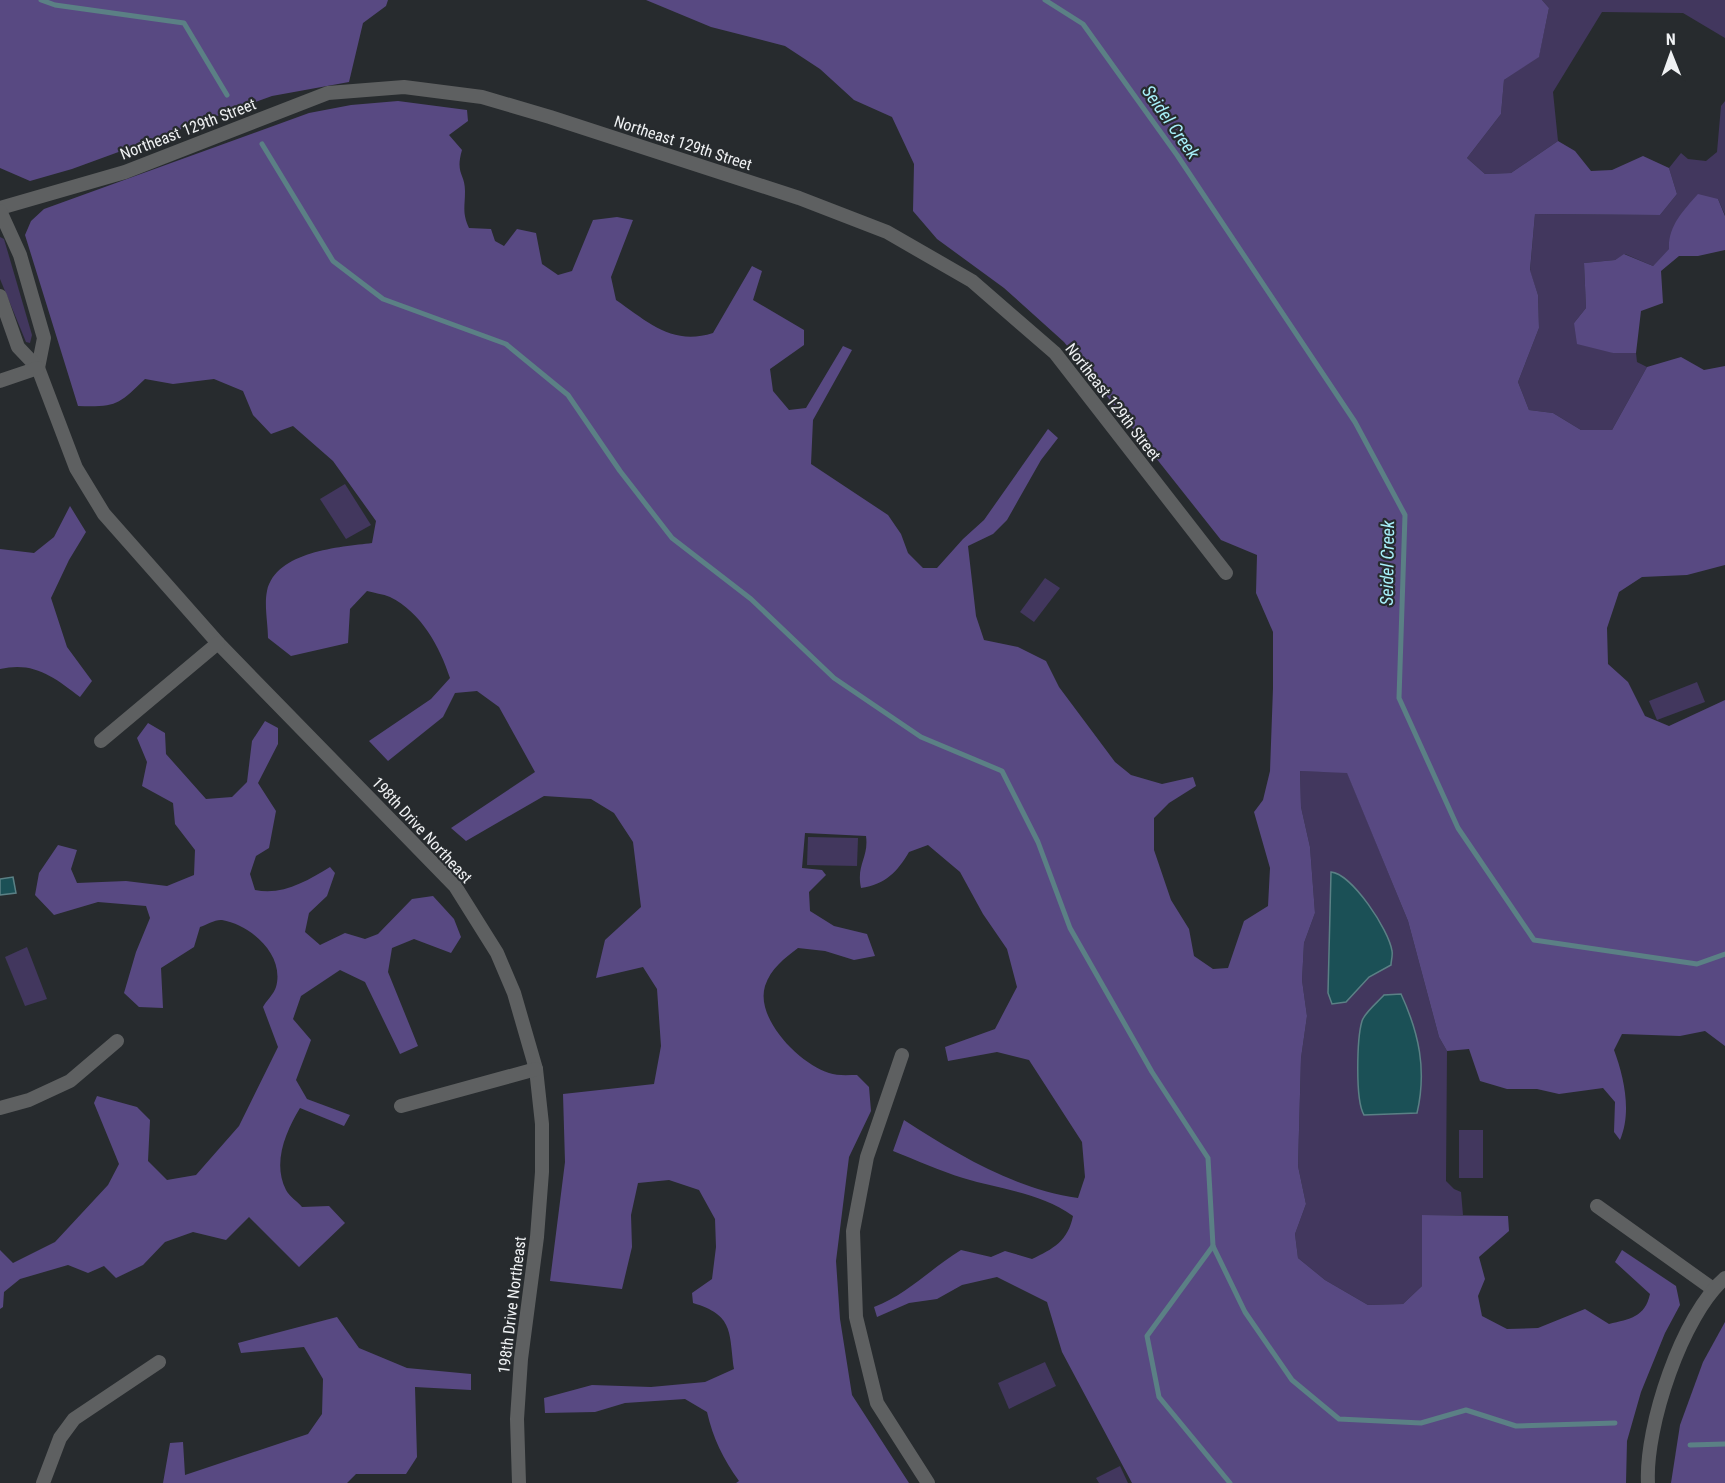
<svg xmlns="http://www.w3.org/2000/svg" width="1725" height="1483" viewBox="0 0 1725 1483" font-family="'Roboto Condensed',sans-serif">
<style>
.green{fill:#42375e}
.forest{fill:#584982}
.water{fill:#1b5056;stroke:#5b8085;stroke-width:1.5}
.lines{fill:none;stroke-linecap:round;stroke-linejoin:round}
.stream{stroke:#5b8085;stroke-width:5}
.minor{stroke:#5e6061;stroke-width:14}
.labels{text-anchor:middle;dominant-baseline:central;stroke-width:4.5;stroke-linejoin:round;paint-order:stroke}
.street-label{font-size:16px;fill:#eff1f3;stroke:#272b2e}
.water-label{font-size:18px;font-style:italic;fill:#a7f0f9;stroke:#272b2e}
</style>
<rect width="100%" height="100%" fill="#272b2e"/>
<!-- green -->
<g class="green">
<polygon points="1542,0 1725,0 1725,38 1683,13 1602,12 1553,92 1558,141 1511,173 1485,174 1467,158 1501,114 1504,80 1539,56 1549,8"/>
<polygon points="1725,101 1725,215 1718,199 1653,266 1625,254 1615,260 1584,263 1586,308 1574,323 1613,353 1636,353 1637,362 1647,367 1612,430 1581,430 1553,413 1529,410 1518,382 1539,328 1538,295 1530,271 1535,214 1660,215 1677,194 1669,168 1681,153 1688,159 1706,161 1717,152 1721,106"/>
<polygon points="0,237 4,239 32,335 30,343 26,342 0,279"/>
<polygon points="345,484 371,525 346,539 320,499"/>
<polygon points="1045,578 1060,588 1034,622 1020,612"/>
<polygon points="1697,682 1705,702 1657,720 1649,701"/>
<polygon points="1300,771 1347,772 1408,921 1439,1037 1447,1051 1446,1181 1454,1189 1461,1192 1463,1215 1423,1215 1422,1286 1403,1304 1368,1305 1325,1280 1298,1258 1295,1234 1306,1204 1298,1166 1301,1058 1307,1016 1302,980 1304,943 1315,913 1310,847 1301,807"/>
<polygon points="808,837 858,838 857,866 807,865"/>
<polygon points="27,947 47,999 25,1006 5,957"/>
<rect x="1459" y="1130" width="24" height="48"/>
<polygon points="1045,1362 1056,1386 1009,1409 998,1383"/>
<polygon points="1120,1466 1128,1483 1099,1483 1096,1478"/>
</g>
<!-- forest -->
<g class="forest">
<polygon points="0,0 388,0 386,6 363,23 349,82 272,96 72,169 30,181 0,168"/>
<path d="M 646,0 L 1542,0 L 1549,8 L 1539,57 L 1504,80 L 1501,114 L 1467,158 L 1485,174 L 1511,173 L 1558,141 L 1575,151 L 1591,171 L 1612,170 L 1643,156 L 1669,168 L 1677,194 L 1660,215 L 1535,214 L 1530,270 L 1538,295 L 1539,328 L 1518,382 L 1529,410 L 1553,413 L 1581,430 L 1612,430 L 1647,367 L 1681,357 L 1704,370 L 1725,366 L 1725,565 L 1687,575 L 1642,577 L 1619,592 L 1607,628 L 1608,664 L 1628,682 L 1645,716 L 1669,726 L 1725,700 L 1725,1046 L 1705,1031 L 1680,1036 L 1622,1034 L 1614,1050 C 1624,1077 1632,1112 1620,1140 L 1614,1132 L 1615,1102 L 1603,1088 L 1559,1094 L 1537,1089 L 1507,1089 L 1480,1081 L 1469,1049 L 1447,1051 L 1439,1037 L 1408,921 L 1347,773 L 1300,771 L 1301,807 L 1310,847 L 1315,913 L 1304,943 L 1302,980 L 1307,1016 L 1301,1058 L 1298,1166 L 1306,1204 L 1295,1234 L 1298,1258 L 1325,1280 L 1368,1305 L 1403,1304 L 1422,1286 L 1422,1215 L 1508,1216 L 1509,1231 L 1479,1257 L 1485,1279 L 1478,1296 L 1482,1316 L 1507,1329 L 1538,1328 L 1585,1309 L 1609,1324 C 1630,1319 1645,1317 1650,1294 L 1615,1262 L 1622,1250 L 1676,1286 L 1680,1305 L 1665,1333 L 1641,1392 L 1627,1441 L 1626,1483 L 1132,1483 L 1062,1352 L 1047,1302 L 997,1277 L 962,1285 L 937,1299 L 909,1303 L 877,1317 L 874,1307 C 908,1294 930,1269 961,1250 L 991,1257 L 1005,1251 L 1032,1259 C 1053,1249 1068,1241 1073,1216 C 1040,1192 1002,1190 963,1178 C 940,1171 916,1160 893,1151 L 904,1120 C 957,1154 1014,1189 1078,1198 L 1085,1177 L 1082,1142 L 1029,1060 L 997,1052 L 948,1061 L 945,1047 L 995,1029 L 1017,987 L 1007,949 L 983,914 L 960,872 L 928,845 L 909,852 C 897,872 886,884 861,888 C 856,864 869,858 866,836 L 805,833 L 802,868 L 822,870 L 826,875 L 809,892 L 810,911 L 834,926 L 867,934 L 875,956 L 854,960 L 825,951 L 798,948 C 784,959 771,968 765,986 C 755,1019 800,1064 829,1073 C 837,1076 848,1075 857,1075 L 869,1087 L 871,1111 L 849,1157 L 836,1261 L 840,1319 L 852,1395 L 909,1483 L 736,1483 L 739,1481 C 723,1459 713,1438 707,1412 L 685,1399 L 625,1403 L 595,1412 L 545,1413 L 544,1398 L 592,1385 L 651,1387 L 705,1382 L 734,1369 C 729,1332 734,1315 693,1303 L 692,1293 L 712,1279 L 716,1247 L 715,1219 L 699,1190 L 669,1180 L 638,1183 L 631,1215 L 632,1247 L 622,1289 L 550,1281 L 565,1162 L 563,1094 L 654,1084 L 661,1046 L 657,989 L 643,967 L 596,978 L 605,940 L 641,907 L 633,842 L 614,813 L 591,799 L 544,796 L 466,841 L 451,828 L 535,772 L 499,707 L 477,691 L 455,693 L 443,717 L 388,761 L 369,741 L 431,699 L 450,678 C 440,647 421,612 390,597 C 383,594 374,593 367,591 L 350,609 L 348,643 L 291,656 L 268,638 C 268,624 264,605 267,591 C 276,551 340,547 372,543 L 376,521 L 333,461 L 293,426 L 271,434 L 253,415 L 243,391 L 214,379 L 173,384 L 145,379 C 118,405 117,407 78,406 L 25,235 L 31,221 L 44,209 L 309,113 L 351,105 L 398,101 L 467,110 L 468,121 L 449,135 L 462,150 C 455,174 465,173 465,191 C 465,208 462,212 469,228 L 491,229 L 495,241 L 504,246 L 517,229 L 536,233 L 542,264 L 558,275 L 572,271 L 593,220 L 617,217 L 633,220 L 611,277 L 616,300 C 648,322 672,346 713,333 L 752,266 L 762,271 L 753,300 L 804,330 L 804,345 L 770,369 L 773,391 L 789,410 L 806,408 L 843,346 L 852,350 L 813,420 L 811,464 L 888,515 L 901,534 L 908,553 L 923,568 L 937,568 L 963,539 L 984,520 L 1048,429 L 1058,438 L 1041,460 L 1007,520 L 993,534 L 968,546 L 976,616 L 984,640 L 1018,647 L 1046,661 L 1059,687 L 1115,762 L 1131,775 L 1162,784 L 1193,777 L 1196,786 L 1169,803 L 1154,818 L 1154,850 L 1171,900 L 1189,929 L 1194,956 L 1213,969 L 1228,968 L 1244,921 L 1268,906 L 1270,868 L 1254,812 L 1263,800 L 1270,771 L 1273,688 L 1273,632 L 1256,593 L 1257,555 L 1221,540 L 1064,342 L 1004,288 L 937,239 L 913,211 L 914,164 L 892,117 L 854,100 L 820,69 L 785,46 L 711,27 Z"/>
<path d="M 1698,194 L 1718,199 L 1725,216 L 1725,250 L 1698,256 L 1679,256 L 1661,271 L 1663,303 L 1641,311 L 1636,353 L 1613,353 L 1577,344 L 1574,323 L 1586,308 L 1584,263 L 1615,260 L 1624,254 L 1653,266 L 1669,249 C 1668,226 1683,211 1698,194 Z"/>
<path d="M 70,506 L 86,532 L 69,560 L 51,598 L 67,647 L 92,681 L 80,697 C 54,677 34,661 0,669 L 0,549 L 34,553 L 54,537 Z"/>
<path d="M 265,721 L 278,728 L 278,744 L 258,783 L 276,811 L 269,848 L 256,856 L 250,874 L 255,890 C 282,896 307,881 330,867 L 335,873 L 327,896 L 309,913 L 305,932 L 320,945 L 345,933 L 365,939 L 378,934 L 412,899 L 433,896 L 454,919 L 461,937 L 451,953 L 414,939 L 392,948 L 388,972 L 418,1046 L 400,1054 L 365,982 L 340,970 L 301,996 L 293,1019 L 311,1040 L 296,1080 L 307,1099 L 350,1115 L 344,1126 L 300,1108 C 286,1131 272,1163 286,1190 C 289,1196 298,1202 302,1207 L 329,1206 L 345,1223 L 299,1267 L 249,1217 L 226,1240 L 193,1232 L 165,1242 L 143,1265 L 116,1278 L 104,1266 L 88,1273 L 68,1265 L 20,1279 L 4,1292 L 3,1307 L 0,1309 L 0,1250 L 13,1263 L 55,1242 L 108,1185 L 119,1164 L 94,1103 L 97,1096 L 137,1107 L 150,1120 L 148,1161 L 167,1180 L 196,1175 L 239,1126 L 278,1047 L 263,1007 C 266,1001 274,994 276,987 C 285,955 251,925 222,920 C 216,919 206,925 200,927 L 194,947 L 161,968 L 163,1008 L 139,1007 L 124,993 L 136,952 L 150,918 L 146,906 L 98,902 L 54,915 L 35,895 L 39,873 L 58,845 L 77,850 L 71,869 L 77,883 L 126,881 L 167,886 L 194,875 L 195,850 L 175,824 L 173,803 L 142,786 L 147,762 L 137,738 L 148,723 L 165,733 L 166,754 L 206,799 L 232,797 L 247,782 L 252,741 Z"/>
<polygon points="337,1317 359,1348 407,1368 471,1374 471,1390 415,1387 417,1457 406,1474 356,1474 347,1483 163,1483 170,1443 183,1442 185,1475 308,1434 322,1414 323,1379 304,1347 241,1353 238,1343"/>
<polygon points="1725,1322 1725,1483 1671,1483 1680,1425 1703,1362"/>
</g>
<!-- water -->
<g class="water">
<path d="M 1331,872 C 1352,874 1389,930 1392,951 C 1393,955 1391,961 1391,965 L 1369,977 L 1346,1002 L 1332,1004 L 1328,993 Z"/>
<polygon points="13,877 16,893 0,895 0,879"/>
<path d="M 1401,994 C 1419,1033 1427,1070 1417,1113 L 1364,1115 C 1355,1100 1357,1038 1362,1021 C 1365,1012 1378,1002 1384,995 Z"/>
</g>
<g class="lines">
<!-- stream -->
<g class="stream">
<polyline points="41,0 55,5 184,23 227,95"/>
<polyline points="1045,0 1083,24 1177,155 1355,422 1405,515 1399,698 1458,828 1534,940 1697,964 1725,954"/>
<polyline points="262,144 333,261 383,299 506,344 568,395 620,471 672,538 751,599 834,678 921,737 1002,771 1038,842 1070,928 1152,1072 1208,1158 1213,1246 1147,1336 1159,1397 1230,1483"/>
<polyline points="1213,1246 1245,1312 1292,1380 1339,1419 1421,1423 1466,1410 1516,1426 1615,1423"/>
<polyline points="1690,1445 1725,1444"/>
</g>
<!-- minor -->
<g class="minor">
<polyline points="0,208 125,172 328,93 404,87 482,97 550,117 799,198 887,232 972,281 1055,353 1226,573"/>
<polyline points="0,211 20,255 44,338 38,368"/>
<polyline points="0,296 18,347 38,368 76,468 104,514 218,643 455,886 497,953 514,993 536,1069 542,1124 542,1172 537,1237 521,1359 517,1419 519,1483"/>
<polyline points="0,381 38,368"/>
<polyline points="101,741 218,643"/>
<polyline points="902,1055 867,1157 853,1231 856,1317 877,1403 928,1483"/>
<polyline points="401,1106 536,1069"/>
<polyline points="0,1108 29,1100 70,1081 117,1041"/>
<polyline points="1597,1206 1713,1289"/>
<polyline points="43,1483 60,1438 74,1419 159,1362"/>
<path d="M 1648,1483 C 1645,1427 1682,1315 1725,1278"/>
</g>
</g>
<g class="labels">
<!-- street labels -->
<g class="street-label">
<text transform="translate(188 129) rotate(-21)">Northeast 129th Street</text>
<text transform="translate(683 143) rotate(18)">Northeast 129th Street</text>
<text transform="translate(1113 402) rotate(52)">Northeast 129th Street</text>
<text transform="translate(422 830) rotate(47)">198th Drive Northeast</text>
<text transform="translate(512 1305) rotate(-83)">198th Drive Northeast</text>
</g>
<!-- water labels -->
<g class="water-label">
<text transform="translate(1171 122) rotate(55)">Seidel Creek</text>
<text transform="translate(1387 563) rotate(-89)">Seidel Creek</text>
</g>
</g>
<!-- north arrow -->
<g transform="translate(1671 54) rotate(359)" stroke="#272b2e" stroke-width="4.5" paint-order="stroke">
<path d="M0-4.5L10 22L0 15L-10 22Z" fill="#eff1f3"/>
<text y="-9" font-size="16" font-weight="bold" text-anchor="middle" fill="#eff1f3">N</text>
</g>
</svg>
